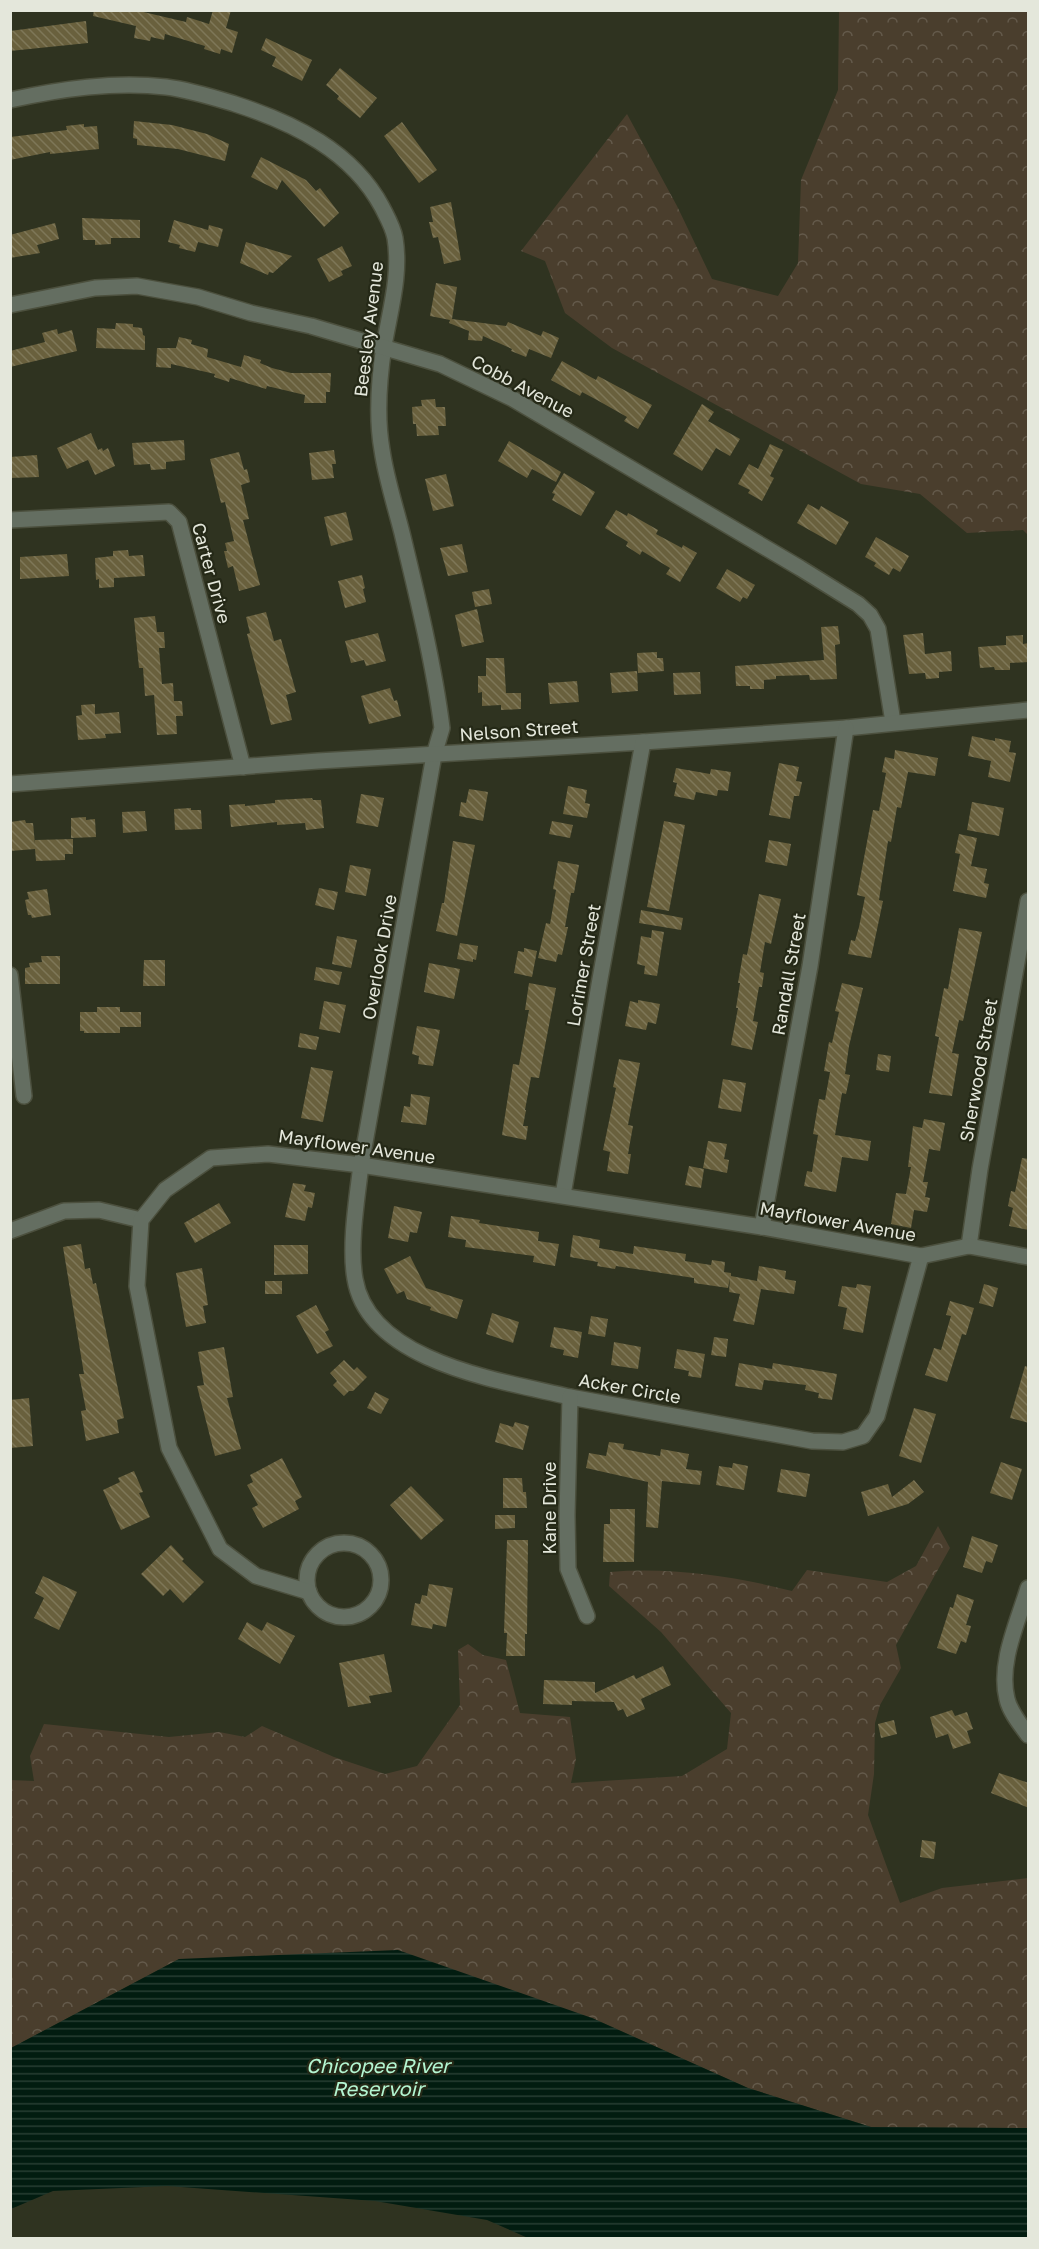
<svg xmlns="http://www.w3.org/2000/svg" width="1039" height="2249" viewBox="0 0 1039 2249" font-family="'Golos Text',sans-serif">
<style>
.forest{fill:url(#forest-crowns)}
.water{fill:url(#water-rules)}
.building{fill:url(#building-back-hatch)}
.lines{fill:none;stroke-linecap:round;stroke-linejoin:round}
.minor-casing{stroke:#4c503e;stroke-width:18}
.minor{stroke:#646e61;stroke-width:15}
.labels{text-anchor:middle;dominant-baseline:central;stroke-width:4.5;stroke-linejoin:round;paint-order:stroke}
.street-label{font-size:18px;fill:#e4e7db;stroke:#252917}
.water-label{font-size:20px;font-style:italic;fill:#b4f6d2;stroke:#252917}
</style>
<defs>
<pattern id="forest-crowns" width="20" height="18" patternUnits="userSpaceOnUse" patternTransform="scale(1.5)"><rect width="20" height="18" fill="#4a3e2d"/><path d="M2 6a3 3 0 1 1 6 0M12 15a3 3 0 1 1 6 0" fill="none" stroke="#645a4b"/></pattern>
<pattern id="water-rules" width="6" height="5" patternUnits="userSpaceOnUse" patternTransform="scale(1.5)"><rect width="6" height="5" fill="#021c10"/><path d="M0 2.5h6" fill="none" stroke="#273d32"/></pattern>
<pattern id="building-back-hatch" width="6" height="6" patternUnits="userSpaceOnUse" patternTransform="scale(1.5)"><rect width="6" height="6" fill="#69603d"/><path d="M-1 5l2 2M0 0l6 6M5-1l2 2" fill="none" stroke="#7e7758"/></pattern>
</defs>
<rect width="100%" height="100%" fill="#2f3320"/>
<!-- forest -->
<g class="forest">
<polygon points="839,11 1028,11 1028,535 1023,530 967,533 920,494 861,484 612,348 565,313 545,261 521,251 627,114 677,206 712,279 778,296 798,263 801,180 838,90"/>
<path d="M 938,1526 L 950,1548 L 896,1645 L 901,1668 L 880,1705 L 875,1723 L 874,1774 L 868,1815 L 900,1903 L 942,1888 L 1028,1878 L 1028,2128 L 871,2127 L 748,2088 L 592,2018 L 179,1959 L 11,2048 L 10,1780 L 34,1781 L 30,1756 L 44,1724 L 169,1737 L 219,1732 L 245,1737 L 262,1726 L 334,1757 L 385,1774 L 417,1766 L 460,1705 L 458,1650 L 468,1644 L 483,1655 L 506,1660 L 520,1713 L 570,1717 L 576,1759 L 571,1783 L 682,1776 L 727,1749 L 731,1713 L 661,1632 L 609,1586 L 610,1572 C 670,1567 734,1576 792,1591 L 807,1570 L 887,1582 L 916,1566 Z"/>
</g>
<!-- water -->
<polygon class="water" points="398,1950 592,2018 748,2088 871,2127 1028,2128 1028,2238 528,2238 487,2220 375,2201 167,2186 53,2191 11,2209 11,2048 179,1959"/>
<!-- building -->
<g class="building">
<polygon points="94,10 135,10 186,22 187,17 209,24 213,10 231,10 226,28 238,32 232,53 221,49 220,54 204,49 205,46 165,34 164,40 151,37 150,41 134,38 136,26 93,16"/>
<polygon points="86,21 88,43 10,51 10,31"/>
<polygon points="266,38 312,60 302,81 272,66 276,57 261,50"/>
<polygon points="340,68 377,98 360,118 337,99 339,96 326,85"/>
<polygon points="134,121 172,125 207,134 229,144 225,161 178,149 137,145 137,139 133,138"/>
<polygon points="402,122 437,170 419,183 384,136"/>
<polygon points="84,124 84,127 97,126 99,149 50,154 50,152 10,160 10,137 67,130 66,126"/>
<polygon points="261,157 306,180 316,191 320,188 339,213 324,227 282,180 277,190 251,177"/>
<polygon points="451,202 461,260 444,264 438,237 433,238 429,222 433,222 430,207"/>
<polygon points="82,218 140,220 140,238 111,238 111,244 95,245 95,240 83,240"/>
<polygon points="174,220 208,230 209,225 223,229 218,247 198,242 195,252 179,248 180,245 168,242"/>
<polygon points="55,223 59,239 37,245 40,253 10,258 10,235"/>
<polygon points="246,242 292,256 273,273 269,272 268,275 240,263"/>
<polygon points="342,246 352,266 341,271 343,275 329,282 317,259"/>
<polygon points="436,283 457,287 452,319 506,326 508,322 541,336 543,331 559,338 551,358 529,349 526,357 511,351 512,349 483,336 482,341 468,340 469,331 449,323 450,320 430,316"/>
<polygon points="116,323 133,324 133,327 142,328 143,335 145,336 145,350 96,348 97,328 115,329"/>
<polygon points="57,329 58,334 72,330 77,351 10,367 10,351 45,342 42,333"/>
<polygon points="179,337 192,340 191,344 208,349 207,357 241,367 244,355 261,360 260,363 272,368 291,373 331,373 330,392 326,392 326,403 304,403 305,395 267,386 266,389 230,378 229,382 214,377 215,374 171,364 171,368 156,367 157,348 176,348"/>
<polygon points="562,361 596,380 598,376 652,405 638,429 624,421 627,417 597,400 582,392 580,396 551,380"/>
<polygon points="435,399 436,407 445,407 446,426 438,426 439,435 417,436 416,424 413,424 412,407 422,406 421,400"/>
<polygon points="702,404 714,412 708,421 740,439 730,456 716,448 702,471 673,454"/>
<polygon points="91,433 98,450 102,448 103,451 108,448 115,466 95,475 88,460 67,469 57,448"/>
<polygon points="184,440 185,460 166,462 166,469 151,470 150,464 134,465 132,443"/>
<polygon points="509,441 561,472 556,482 532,469 527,478 498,461"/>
<polygon points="770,444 783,450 770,476 774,478 762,501 748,493 750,490 738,484 749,464 758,469"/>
<polygon points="334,450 336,464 332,464 334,478 312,480 309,453"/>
<polygon points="239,452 244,470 247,469 250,482 241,485 249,519 243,520 260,585 239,591 233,566 228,568 224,551 227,551 225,543 234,541 225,502 221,503 210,459"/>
<polygon points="37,455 39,477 10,478 10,457"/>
<polygon points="564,473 595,492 581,516 552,500 555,494 552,493"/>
<polygon points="446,474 454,506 433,511 425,479"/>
<polygon points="808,504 819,510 821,506 849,522 836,545 797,523"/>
<polygon points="616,510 627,516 628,513 658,530 656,534 682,548 683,545 697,553 680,582 666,574 670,568 642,551 640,555 626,546 628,542 605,528"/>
<polygon points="346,512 353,540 331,546 324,517"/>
<polygon points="876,537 909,556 900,572 893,568 889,575 874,566 876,563 865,557"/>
<polygon points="462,544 468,572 448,576 440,548"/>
<polygon points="128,550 129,556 143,555 145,576 114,578 114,587 99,588 99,579 96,580 95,558 113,556 113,551"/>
<polygon points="67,554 69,576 20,579 20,557"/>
<polygon points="727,569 755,585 747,599 743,597 740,602 716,588"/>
<polygon points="362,575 365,588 363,589 366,602 345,608 338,581"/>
<polygon points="489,589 492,604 475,607 472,592"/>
<polygon points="477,609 484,642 462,647 455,615"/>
<polygon points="266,612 274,641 281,639 296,692 286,695 292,720 271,725 247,634 250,633 246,617"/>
<polygon points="155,616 157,632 164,632 165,648 159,648 162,684 173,683 174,701 182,701 183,716 176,716 177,734 157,735 154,695 145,696 143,668 139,668 134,618"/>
<polygon points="838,626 840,644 835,645 837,679 810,680 809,675 776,676 776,679 764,680 764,689 750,689 750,686 736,686 735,666 824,660 821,627"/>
<polygon points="378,633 386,661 366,666 364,660 351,663 345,641"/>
<polygon points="923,633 925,654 951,651 952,671 939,672 939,678 926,679 925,673 909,674 903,635"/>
<polygon points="1023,635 1023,644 1029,643 1029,662 1010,663 1010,670 995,670 994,667 980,668 978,647 1006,645 1006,636"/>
<polygon points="657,652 657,658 663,658 664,671 638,673 637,653"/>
<polygon points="486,658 504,658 506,693 521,693 521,709 501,710 501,705 482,706 482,692 478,693 478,676 486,676"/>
<polygon points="637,671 638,691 612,693 610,673"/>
<polygon points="700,672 701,694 674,695 673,673"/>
<polygon points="577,681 579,702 550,704 548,683"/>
<polygon points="390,688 394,701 397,700 401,716 369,724 361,696"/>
<polygon points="95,704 95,714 119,712 121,733 105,734 106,738 78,740 76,716 82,715 81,705"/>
<polygon points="972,736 995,741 995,738 1011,741 1009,752 1016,753 1010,782 988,777 991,761 968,756"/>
<polygon points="895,750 938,758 935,776 908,772 901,808 897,807 891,842 888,841 879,900 883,901 871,958 848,954 851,940 855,941 859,927 865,897 857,895 873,810 879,811 886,773 882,772 885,757 894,759"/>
<polygon points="779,763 799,767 796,781 802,782 799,796 794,796 790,819 769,815"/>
<polygon points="676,768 710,774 711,769 731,772 728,791 718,790 717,796 696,792 694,800 674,796 677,783 673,782"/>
<polygon points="568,786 587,790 585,803 590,804 587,818 563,814"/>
<polygon points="469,789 488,792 483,821 459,816 461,802 466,803"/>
<polygon points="361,794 384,798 378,827 356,823"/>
<polygon points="312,798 313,800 321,800 324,828 306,830 305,823 277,825 277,822 231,827 229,805 245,804 245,806 275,803 275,800"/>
<polygon points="972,802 1004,808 999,836 967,830"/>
<polygon points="191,808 191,810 201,810 202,829 175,830 174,809"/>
<polygon points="145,811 147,831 123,833 122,812"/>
<polygon points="86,817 86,820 95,819 96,837 71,838 71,818"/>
<polygon points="25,820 26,823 33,823 35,844 35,840 73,839 73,854 65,854 65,860 36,861 35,849 10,851 10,822"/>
<polygon points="552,821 573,825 570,838 549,834"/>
<polygon points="664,821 685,825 669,911 647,907"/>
<polygon points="959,834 977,838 971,866 987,869 984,883 989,884 986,898 953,891 960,854 955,853"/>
<polygon points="769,840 791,844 787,866 765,862"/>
<polygon points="453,841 475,845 457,936 436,931 442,903 444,903"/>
<polygon points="558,861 579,865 574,893 571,893 565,927 568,927 562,955 558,954 556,962 538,958 546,923 550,924 556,890 553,889"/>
<polygon points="350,865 371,869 366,896 345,892"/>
<polygon points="319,888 338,892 334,910 315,905"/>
<polygon points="47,889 51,915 32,918 31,915 28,915 25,900 29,899 27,892"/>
<polygon points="759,894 781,899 771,944 765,942 760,972 764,973 762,987 759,987 753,1021 758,1022 752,1050 731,1045 738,1008 736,1008 740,983 738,983 743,954 747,955"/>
<polygon points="641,910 683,918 681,930 639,923"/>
<polygon points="959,928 982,932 963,1021 959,1020 952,1053 959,1054 952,1096 929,1093 939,1037 935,1036 944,988 948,989"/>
<polygon points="652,930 664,932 657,976 644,974 645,966 637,964 641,936 651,938"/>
<polygon points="337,936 357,940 351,968 332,964"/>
<polygon points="460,943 478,946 476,960 473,959 473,962 457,959"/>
<polygon points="524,948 537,951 532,977 514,973 518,951 524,952"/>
<polygon points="41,956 60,956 60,984 25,984 25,968 30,967 29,963 42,962"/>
<polygon points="144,960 165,960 165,986 143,986"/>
<polygon points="429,963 460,969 454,999 424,992"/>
<polygon points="316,967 342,972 339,985 314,980"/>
<polygon points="529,983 556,988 539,1078 531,1077 525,1110 526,1110 523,1126 528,1126 526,1140 502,1135 513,1064 519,1065 529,1010 525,1010"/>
<polygon points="842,983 863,988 849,1046 845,1074 850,1075 846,1094 842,1093 835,1135 871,1141 868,1161 842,1157 836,1192 804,1186 807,1171 812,1172 818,1135 813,1134 819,1099 825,1100 830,1072 824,1071 829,1042 832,1043 839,1012 835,1011"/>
<polygon points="638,1000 660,1004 656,1024 648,1022 646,1030 625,1026 630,1001 638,1003"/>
<polygon points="324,1001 346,1005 340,1033 319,1029"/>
<polygon points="97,1007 120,1007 120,1012 141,1012 141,1027 120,1027 120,1033 84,1033 84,1031 80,1031 80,1012 97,1012"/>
<polygon points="417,1026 440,1030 433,1066 418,1064 419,1056 412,1054"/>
<polygon points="300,1033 319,1037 316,1050 298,1047"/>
<polygon points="878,1054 891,1056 889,1072 876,1070"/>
<polygon points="619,1059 640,1063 628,1125 633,1126 628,1154 631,1154 628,1174 607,1171 610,1152 603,1150 616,1088 613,1087"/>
<polygon points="311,1067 333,1071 323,1122 301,1118"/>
<polygon points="723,1079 746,1083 741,1112 718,1108"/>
<polygon points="411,1094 430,1097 426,1125 401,1122 404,1106 410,1107"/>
<polygon points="924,1119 945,1123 940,1151 929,1149 923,1182 928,1182 925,1197 930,1198 927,1212 914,1210 911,1228 891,1224 896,1193 906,1194 911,1167 908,1167 913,1126 922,1128"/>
<polygon points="708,1141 727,1144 724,1159 729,1160 727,1173 703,1168"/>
<polygon points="1022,1158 1029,1159 1029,1230 1009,1226 1013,1208 1008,1206 1011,1191 1015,1192"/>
<polygon points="689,1166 704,1169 701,1188 685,1185"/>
<polygon points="293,1183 306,1185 304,1191 315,1193 312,1208 308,1207 305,1221 285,1217"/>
<polygon points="219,1203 231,1223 195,1243 184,1223"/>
<polygon points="394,1206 422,1212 417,1233 410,1232 408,1242 388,1238"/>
<polygon points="451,1216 480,1220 479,1223 539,1232 538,1241 559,1244 555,1266 533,1262 534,1256 465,1247 466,1240 448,1237"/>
<polygon points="573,1235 600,1240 599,1248 633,1254 634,1246 686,1254 685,1261 711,1265 712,1260 725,1262 724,1272 731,1273 731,1276 757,1281 759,1266 786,1271 785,1279 796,1281 794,1294 761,1289 754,1325 733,1321 740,1294 729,1292 730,1278 728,1288 694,1283 694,1278 616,1266 615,1269 597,1266 598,1262 570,1257"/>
<polygon points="81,1244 85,1269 90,1268 93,1284 96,1283 124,1418 117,1420 119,1433 86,1441 81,1411 86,1410 79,1374 84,1374 63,1247"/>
<polygon points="274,1245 308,1245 308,1274 274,1275"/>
<polygon points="410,1256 426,1288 463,1300 457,1319 430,1310 431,1307 407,1299 404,1291 397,1294 384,1269"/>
<polygon points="202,1268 208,1305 203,1306 206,1323 186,1327 176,1273"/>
<rect x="265" y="1281" width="17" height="13"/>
<polygon points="857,1284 871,1286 863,1333 843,1329 847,1308 838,1306 842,1286 856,1288"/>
<polygon points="984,1284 998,1288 993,1307 979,1303"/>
<polygon points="950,1301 974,1308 966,1335 962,1334 947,1382 925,1375 934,1348 941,1350 951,1316 946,1315"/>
<polygon points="316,1305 329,1330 325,1332 333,1346 317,1354 296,1316"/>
<polygon points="492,1313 519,1322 513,1343 486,1334"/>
<polygon points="591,1316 608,1319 605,1337 588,1334"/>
<polygon points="554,1327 582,1332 578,1358 563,1355 564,1350 550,1347"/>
<polygon points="714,1337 728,1339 726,1357 711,1355"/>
<polygon points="614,1342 641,1347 638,1369 611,1365"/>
<polygon points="224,1347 233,1397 227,1398 241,1449 215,1456 197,1386 204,1385 198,1352"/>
<polygon points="677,1349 705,1354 701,1378 688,1376 689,1371 674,1368"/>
<polygon points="344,1360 354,1370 357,1367 367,1377 353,1391 349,1391 344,1396 333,1385 337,1381 330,1373"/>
<polygon points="739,1363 772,1369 773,1363 837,1374 832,1400 818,1398 819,1393 805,1390 806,1385 764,1380 762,1390 735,1386"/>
<polygon points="1025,1366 1029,1367 1029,1423 1010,1418"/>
<polygon points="375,1392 389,1399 381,1414 367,1408"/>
<polygon points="29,1398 33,1446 10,1448 10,1400"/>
<polygon points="914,1408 936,1414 921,1463 899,1456"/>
<polygon points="515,1422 529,1426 523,1450 495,1442 500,1423 513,1427"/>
<polygon points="609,1442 624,1444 623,1449 660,1456 661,1449 689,1454 686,1469 702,1471 700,1485 662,1481 658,1528 646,1527 648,1482 586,1468 589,1453 606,1456"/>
<polygon points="282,1458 302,1497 295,1501 299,1509 263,1528 252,1508 258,1505 247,1485 253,1482 250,1475"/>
<polygon points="1001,1462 1022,1469 1012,1500 990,1493"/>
<polygon points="733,1463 748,1466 744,1490 716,1485 719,1466 732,1468"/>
<polygon points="781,1469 810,1474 806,1497 777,1492"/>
<polygon points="134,1471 143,1492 139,1493 150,1517 121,1530 103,1490 120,1482 118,1478"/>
<polygon points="503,1478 522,1478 523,1492 526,1492 527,1508 503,1508"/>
<polygon points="914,1480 924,1492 908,1504 868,1516 861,1492 888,1484 892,1497"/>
<polygon points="411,1486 444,1520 421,1540 390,1505"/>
<polygon points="610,1509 635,1509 634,1562 603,1562 604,1524 610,1524"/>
<polygon points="495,1515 515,1515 515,1528 495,1529"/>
<polygon points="972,1536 998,1545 992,1563 986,1561 982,1573 963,1567"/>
<polygon points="507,1540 528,1540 527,1634 525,1634 525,1656 506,1656 507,1633 504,1633"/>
<polygon points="171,1545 184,1559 182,1561 204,1582 183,1603 170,1589 163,1596 141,1574"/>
<polygon points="43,1576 77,1592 59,1630 34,1618 44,1598 35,1593"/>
<polygon points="429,1584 453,1588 446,1627 433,1624 432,1629 411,1625 415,1603 420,1604 422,1595 427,1596"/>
<polygon points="957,1594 974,1600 966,1625 971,1626 966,1643 961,1641 956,1654 937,1648 950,1607 953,1608"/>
<polygon points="247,1622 262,1631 267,1622 295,1636 280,1664 238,1639"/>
<polygon points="384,1654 392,1692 369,1696 371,1703 348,1707 339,1663"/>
<polygon points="663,1666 671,1685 641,1699 645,1709 627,1717 623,1709 618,1711 614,1702 572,1701 572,1705 543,1704 544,1680 595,1682 595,1693 634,1675 636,1679"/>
<polygon points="952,1710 955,1716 967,1712 973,1729 967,1731 971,1743 953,1749 948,1734 936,1738 930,1717"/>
<polygon points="894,1720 897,1734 881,1738 878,1724"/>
<polygon points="999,1773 1029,1783 1029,1808 991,1793"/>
<polygon points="922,1840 936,1842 934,1859 920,1857"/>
</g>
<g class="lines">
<!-- minor casing -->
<g class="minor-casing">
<g id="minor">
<path d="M 10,100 C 61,89 114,81 166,87 C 190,90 212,97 235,104 C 294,123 352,151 382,207 C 387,217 393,227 395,238 C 401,275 390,310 384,346 C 379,379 376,416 382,450 C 386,478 395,505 402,533 C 417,595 434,665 442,728 L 434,755 L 361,1165 C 357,1198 349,1246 355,1279 C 369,1363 503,1381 570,1397 L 812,1441 L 843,1442 L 863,1436 L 877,1416 L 921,1256"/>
<polyline points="10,305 95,288 137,286 198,297 251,313 311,326 440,364 513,399 800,568 858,604 870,615 878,629 893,722"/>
<polyline points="10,520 169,512 179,522 243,767"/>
<polyline points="10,784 318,761 643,742 846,728 1028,710"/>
<polyline points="10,975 24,1096"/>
<polyline points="563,1195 600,979 643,742"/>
<polyline points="762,1227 810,966 846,728"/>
<polyline points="10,1231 64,1211 99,1210 141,1220"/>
<polyline points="969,1246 980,1169 1028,901"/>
<polyline points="570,1397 567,1515 568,1569 587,1616"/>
<circle cx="344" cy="1580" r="37"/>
<path d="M 1028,1588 C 1018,1622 998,1663 1007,1699 C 1010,1712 1020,1724 1028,1735"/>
<polyline points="309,1592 256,1576 220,1549 169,1448 137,1286 141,1220 165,1190 211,1158 268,1154 361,1165 762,1227 921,1256 969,1246 1028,1257"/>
</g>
</g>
<!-- minor -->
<use href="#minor" class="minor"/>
</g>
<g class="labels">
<!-- street labels -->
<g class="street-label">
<text transform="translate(368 329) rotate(-83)">Beesley Avenue</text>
<text transform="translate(523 386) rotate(28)">Cobb Avenue</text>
<text transform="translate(212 573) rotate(75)">Carter Drive</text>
<text transform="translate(519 730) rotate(-4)">Nelson Street</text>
<text transform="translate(379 957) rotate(-80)">Overlook Drive</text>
<text transform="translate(583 965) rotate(-80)">Lorimer Street</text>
<text transform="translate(788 974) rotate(-80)">Randall Street</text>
<text transform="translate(978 1070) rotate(-80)">Sherwood Street</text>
<text transform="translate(357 1146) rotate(8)">Mayflower Avenue</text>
<text transform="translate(838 1221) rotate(10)">Mayflower Avenue</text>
<text transform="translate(630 1388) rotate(10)">Acker Circle</text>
<text transform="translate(549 1508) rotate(-90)">Kane Drive</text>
</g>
<!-- water labels -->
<g class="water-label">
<text x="378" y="2065">Chicopee River<tspan x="378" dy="23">Reservoir</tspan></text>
</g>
</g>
<!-- border -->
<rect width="1039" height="2249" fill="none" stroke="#e4e7db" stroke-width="24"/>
</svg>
